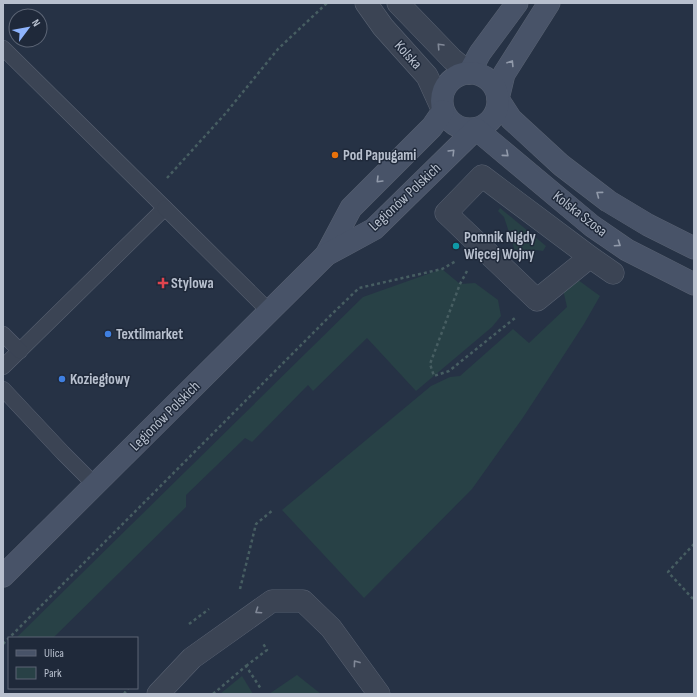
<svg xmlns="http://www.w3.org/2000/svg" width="697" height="697" viewBox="0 0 697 697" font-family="'Sofia Sans Condensed',sans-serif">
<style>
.green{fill:#284146}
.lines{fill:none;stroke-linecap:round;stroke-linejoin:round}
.lane-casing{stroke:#596272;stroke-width:16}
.street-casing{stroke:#596272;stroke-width:23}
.secondary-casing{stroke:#596272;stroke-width:23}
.path{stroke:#475e62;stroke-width:2.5;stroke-dasharray:3 3;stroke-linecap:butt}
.lane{stroke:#3b4454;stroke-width:15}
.street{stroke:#3b4454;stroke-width:22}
.secondary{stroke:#485368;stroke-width:22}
.oneway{stroke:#808897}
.oneway2{stroke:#919aaa}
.food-dot{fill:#e8710a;stroke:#1f293a;stroke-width:1.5}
.culture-dot{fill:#0f9aa8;stroke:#1f293a;stroke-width:1.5}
.health-dot{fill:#e0444e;stroke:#1f293a;stroke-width:1.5}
.shop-dot{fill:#3f7fe0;stroke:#1f293a;stroke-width:1.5}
.labels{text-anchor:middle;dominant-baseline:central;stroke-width:3;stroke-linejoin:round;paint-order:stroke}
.street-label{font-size:15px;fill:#b8c0ce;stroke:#1f293a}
.poi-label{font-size:15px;font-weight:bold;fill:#b8c0ce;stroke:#1f293a;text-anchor:start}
</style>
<rect width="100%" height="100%" fill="#263245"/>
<!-- green -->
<g class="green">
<polygon points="500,208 546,246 543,251 536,250 536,251 515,251 504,217 498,211"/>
<polygon points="442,269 460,284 475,283 498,300 501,316 492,327 416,391 367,338 313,391 308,385 252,442 245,438 186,495 186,507 53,638 16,638 363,297"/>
<polygon points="574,277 600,296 584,324 547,381 522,419 472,489 364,598 282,510 431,386 450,377 460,376 513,329 529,343 567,307 562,285"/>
<polygon points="297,675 321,694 269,694"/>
<polygon points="242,676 253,694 220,694"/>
</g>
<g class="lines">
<!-- lane casing -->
<g class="lane-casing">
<g id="lane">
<polyline points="3,48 165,208 3,367"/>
<polyline points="165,208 269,311"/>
<polyline points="3,334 20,351"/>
<polyline points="3,389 63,453 95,485"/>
</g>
</g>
<!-- street casing -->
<g class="street-casing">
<g id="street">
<polyline points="366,3 383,27 427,76 443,111"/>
<polyline points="398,3 452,59 469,73"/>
<polyline points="590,257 537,300 446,213 482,176 590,257 613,273"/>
<polyline points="158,694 192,658 272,601 303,601 331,628 379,694"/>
</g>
</g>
<!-- secondary casing -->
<g class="secondary-casing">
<g id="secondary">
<polyline points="549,3 504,74 498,99 511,119 561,165 608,201 648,225 694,248"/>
<polyline points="469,73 480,53 517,3"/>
<circle cx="470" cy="101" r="28"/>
<polyline points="326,255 351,208 432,127 443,111"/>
<polyline points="3,576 326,255 374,229 476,129 592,226 627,250 694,284"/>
</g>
</g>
<!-- path -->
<g class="path">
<polyline points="167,178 225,114 278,49 327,3"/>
<polyline points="467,271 460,284 430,364 434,376 449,371 515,318"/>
<polyline points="694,544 668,572 694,600"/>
<polyline points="240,589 256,524 273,510"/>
<polyline points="189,624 209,609"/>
<polyline points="3,644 333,313 359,288 442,269 456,261"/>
<polyline points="246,666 267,650 262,642"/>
<polyline points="124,694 128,688"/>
<polyline points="213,694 246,666 261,689"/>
</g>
<!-- lane -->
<use href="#lane" class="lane"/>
<!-- street -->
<use href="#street" class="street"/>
<!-- secondary -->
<use href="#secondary" class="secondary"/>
</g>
<!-- one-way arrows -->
<defs><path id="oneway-chevron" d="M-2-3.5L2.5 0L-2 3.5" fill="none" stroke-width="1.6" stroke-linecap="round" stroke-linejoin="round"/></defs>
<g class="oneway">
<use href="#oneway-chevron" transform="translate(440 46) rotate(-133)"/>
<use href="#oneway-chevron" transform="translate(258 611) rotate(146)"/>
<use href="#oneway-chevron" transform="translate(356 663) rotate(-126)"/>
</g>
<g class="oneway2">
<use href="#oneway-chevron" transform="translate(511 63) rotate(-58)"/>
<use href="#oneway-chevron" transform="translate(452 152) rotate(-45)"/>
<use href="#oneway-chevron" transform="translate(506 154) rotate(41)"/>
<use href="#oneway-chevron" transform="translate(379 180) rotate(135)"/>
<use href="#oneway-chevron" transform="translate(599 194) rotate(-143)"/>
<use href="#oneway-chevron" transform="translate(618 244) rotate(34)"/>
</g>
<!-- markers -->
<circle class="food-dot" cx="335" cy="155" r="4"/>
<circle class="culture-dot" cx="456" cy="246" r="4"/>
<path class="health-dot" d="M161 277h4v4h4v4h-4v4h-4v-4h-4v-4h4z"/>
<g class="shop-dot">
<circle cx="108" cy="334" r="4"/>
<circle cx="62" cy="379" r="4"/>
</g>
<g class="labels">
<!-- street labels -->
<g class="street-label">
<text transform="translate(408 55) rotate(48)">Kolska</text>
<text transform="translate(405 197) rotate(-43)">Legionów Polskich</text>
<text transform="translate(580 214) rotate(38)">Kolska Szosa</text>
<text transform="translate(165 416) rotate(-45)">Legionów Polskich</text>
</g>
<!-- poi labels -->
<g class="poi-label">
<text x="343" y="155">Pod Papugami</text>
<text x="464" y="237">Pomnik Nigdy<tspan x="464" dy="17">Więcej Wojny</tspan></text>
<text x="171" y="283">Stylowa</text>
<text x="116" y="334">Textilmarket</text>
<text x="70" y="379">Koziegłowy</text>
</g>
</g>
<!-- border -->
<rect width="697" height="697" fill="none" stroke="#b8c0ce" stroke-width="8"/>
<!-- legend -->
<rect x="8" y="637" width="130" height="52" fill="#1f293a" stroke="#5c6575"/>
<rect x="16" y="650" width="20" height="6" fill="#485368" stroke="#5c6575"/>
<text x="44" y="657" font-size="12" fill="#b8c0ce">Ulica</text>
<rect x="16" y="667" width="20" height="12" fill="#284146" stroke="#5c6575"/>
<text x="44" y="677" font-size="12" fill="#b8c0ce">Park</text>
<!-- north arrow -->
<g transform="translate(28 28) rotate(58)"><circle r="19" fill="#1f293a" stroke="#5c6575"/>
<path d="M0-3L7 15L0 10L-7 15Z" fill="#8eb4fd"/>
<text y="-6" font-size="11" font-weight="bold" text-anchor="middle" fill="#b8c0ce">N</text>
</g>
</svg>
